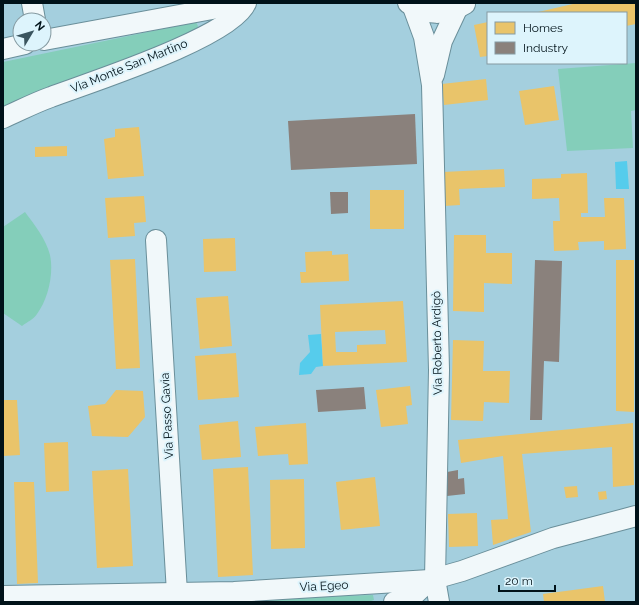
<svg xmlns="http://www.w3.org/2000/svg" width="639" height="605" viewBox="0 0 639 605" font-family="Raleway,sans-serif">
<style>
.green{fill:#84ceba}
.water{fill:#56ccec}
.homes{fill:#e9c46a;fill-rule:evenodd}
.industry{fill:#8a817c}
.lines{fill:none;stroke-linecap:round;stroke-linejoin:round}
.minor-casing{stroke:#6a8f9a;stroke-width:22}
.minor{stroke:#f1f8fa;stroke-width:20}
.labels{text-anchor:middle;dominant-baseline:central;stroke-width:4;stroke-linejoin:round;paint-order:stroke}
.street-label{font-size:12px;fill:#001219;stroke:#ddf4fc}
</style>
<rect width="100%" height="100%" fill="#a4cfde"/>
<!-- green -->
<g class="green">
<polygon points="196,22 198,26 197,32 3,111 3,62"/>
<polygon points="636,63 636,110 631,111 633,148 567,151 558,69"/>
<path d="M 25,212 C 34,224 46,239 50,255 C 54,274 48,299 37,314 C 34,319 27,322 22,326 L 3,313 L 3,227 Z"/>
<polygon points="373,595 374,600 368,602 154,602"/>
</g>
<!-- water -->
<g class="water">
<polygon points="627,161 629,189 616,189 615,162"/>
<polygon points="321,334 323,366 316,367 311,374 299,375 300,363 310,352 308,335"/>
</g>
<!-- homes -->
<g class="homes">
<polygon points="577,3 636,3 636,24 626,26 626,13 534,13"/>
<polygon points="488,22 488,56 480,57 474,25"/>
<polygon points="486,79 488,100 444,105 442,84"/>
<polygon points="554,86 559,120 525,125 519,91"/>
<polygon points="139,127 144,176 108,179 104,139 115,137 115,129"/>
<polygon points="67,146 67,156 35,157 35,147"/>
<polygon points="504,169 505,187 459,189 460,205 444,206 443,172"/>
<polygon points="587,173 588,213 581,213 581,217 605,217 604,198 624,198 626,249 604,250 604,241 578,242 579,250 554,251 553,221 560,221 559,198 532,199 532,179 561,178 561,174"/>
<rect x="370" y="190" width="34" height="39"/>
<polygon points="144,196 146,222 134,223 135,236 108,238 105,198"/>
<polygon points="454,235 486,235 486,253 512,253 512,284 484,283 484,312 453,311"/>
<polygon points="235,238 236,271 204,272 203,239"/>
<polygon points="332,251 332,255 348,254 349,281 301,283 300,272 306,272 305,252"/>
<polygon points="135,259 140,368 116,369 110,260"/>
<polygon points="616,260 634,260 634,412 616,411"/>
<polygon points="228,296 232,346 200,349 196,298"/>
<path d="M 403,301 L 407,362 L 323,366 L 320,305 ZM 385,330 L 386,344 L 357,345 L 357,352 L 336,352 L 335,332 Z"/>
<polygon points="453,340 484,341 483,371 510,371 509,403 484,402 483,421 451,420"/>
<polygon points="236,353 239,397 198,400 195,356"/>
<polygon points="410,386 412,405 406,406 408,424 381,427 376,390"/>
<polygon points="116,390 143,391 145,417 128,437 92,436 88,406 105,404"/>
<polygon points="3,400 17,400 20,455 3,456"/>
<polygon points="238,421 241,457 202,460 199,425"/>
<polygon points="306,423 308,464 289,465 288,454 258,456 255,427"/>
<polygon points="633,423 634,485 613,487 612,447 522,454 531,532 493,545 491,520 508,519 503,456 461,463 458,440"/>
<polygon points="68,442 69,491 46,492 44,443"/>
<polygon points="248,467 253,575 218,577 213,469"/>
<polygon points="128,469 133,566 97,568 92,471"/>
<polygon points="375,477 380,526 341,530 336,482"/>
<polygon points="304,479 305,548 271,549 270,480"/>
<polygon points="14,482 34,482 38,583 17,584"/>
<polygon points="577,486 578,497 566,498 564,487"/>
<polygon points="606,491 607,499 599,500 598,492"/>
<polygon points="477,513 478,546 449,547 448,514"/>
<polygon points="603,586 605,602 544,602 543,594"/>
</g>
<!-- industry -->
<g class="industry">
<polygon points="415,114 417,164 291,170 288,121"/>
<polygon points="330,192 348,192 348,213 331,214"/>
<polygon points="535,260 562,261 559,362 544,361 542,420 530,420"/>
<polygon points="364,387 366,409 318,412 316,390"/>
<polygon points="458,470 458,479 464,478 465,494 447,496 447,472"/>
</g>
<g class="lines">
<!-- minor casing -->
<g class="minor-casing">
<g id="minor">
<polyline points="32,3 35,20"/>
<path d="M 408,3 C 426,16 446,16 465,4"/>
<polyline points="413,7 424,37 432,85 439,370 435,579 439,602"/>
<polyline points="44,40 245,3"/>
<polyline points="3,49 25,44"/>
<polyline points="434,75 442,41 457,9"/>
<path d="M 3,118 C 19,111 34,103 51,97 C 88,83 233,37 246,3"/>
<polyline points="156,240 177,593"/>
<polyline points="3,596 234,592 430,580 462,571 553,538 636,516"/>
<polyline points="394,602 412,597 430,580"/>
</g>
</g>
<!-- minor -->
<use href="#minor" class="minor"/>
</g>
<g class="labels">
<!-- street labels -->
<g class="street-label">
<text transform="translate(129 66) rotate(-22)">Via Monte San Martino</text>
<text transform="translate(437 343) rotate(-91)">Via Roberto Ardigò</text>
<text transform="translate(167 416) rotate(-93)">Via Passo Gavia</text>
<text transform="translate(324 586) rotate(-3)">Via Egeo</text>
</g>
</g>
<!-- border -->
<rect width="639" height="605" fill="none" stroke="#001219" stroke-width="8"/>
<!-- legend -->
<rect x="487" y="12" width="140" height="52" fill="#ddf4fc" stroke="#859aa1"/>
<rect x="495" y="22" width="20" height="12" fill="#e9c46a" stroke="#859aa1"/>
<text x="523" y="32" font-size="12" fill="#001219">Homes</text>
<rect x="495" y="42" width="20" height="12" fill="#8a817c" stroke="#859aa1"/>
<text x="523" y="52" font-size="12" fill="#001219">Industry</text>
<!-- north arrow -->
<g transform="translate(32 32) rotate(52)"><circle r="19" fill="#ddf4fc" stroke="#859aa1"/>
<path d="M0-3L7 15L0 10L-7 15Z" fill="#39545e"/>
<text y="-6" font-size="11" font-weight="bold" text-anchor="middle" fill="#001219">N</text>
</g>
<!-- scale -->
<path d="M499 585v6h56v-6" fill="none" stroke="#001219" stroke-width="2"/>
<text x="505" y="585" font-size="12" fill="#001219" stroke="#ddf4fc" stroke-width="3" paint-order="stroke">20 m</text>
</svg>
